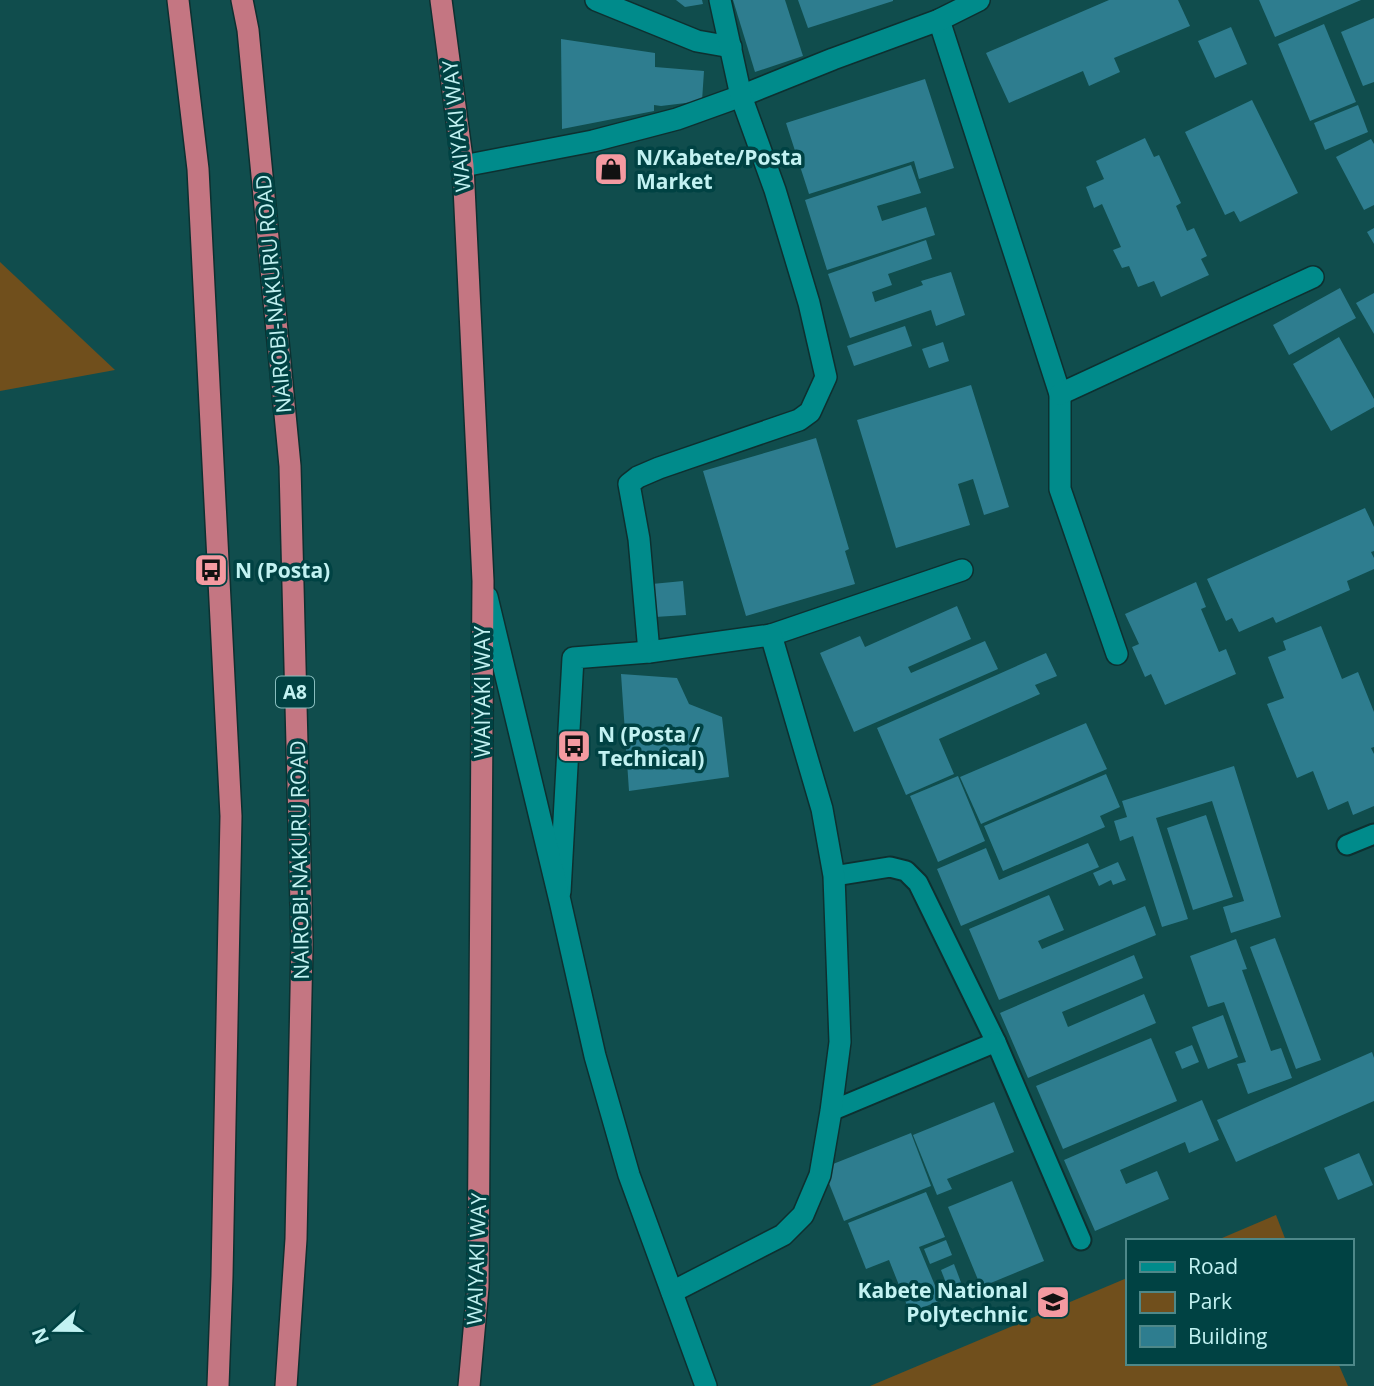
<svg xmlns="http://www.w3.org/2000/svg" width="1374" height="1386" viewBox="0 0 1374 1386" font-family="'Open Sans',sans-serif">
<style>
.green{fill:#704f1c}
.building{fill:#2e7d8f}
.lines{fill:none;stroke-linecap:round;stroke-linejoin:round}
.service-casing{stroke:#0d3030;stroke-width:23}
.minor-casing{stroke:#0d3030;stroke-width:24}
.tertiary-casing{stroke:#0d3030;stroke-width:24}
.trunk-casing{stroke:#0d3030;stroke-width:24}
.service{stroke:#008b8b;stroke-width:19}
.minor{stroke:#008b8b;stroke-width:21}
.tertiary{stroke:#008b8b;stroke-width:21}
.trunk{stroke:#c47682;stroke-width:21}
.labels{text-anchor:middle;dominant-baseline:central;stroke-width:7;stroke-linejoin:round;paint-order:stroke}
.shield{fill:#004243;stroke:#88bdbe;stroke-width:2}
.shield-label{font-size:19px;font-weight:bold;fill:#c2f2f2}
.street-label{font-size:21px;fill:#c2f2f2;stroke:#004243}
.poi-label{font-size:21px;font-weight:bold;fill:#c2f2f2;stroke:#004243;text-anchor:start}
</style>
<rect width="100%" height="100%" fill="#104d4d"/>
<!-- green -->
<g class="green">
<polygon points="0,262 115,370 0,391"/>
<polygon points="1276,1215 1286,1241 1215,1241"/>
<polygon points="1127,1278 1127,1363 1338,1363 1348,1386 870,1386"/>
</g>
<!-- building -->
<g class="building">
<polygon points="676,0 702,0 703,4 685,7"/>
<polygon points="733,0 785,0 803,56 755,72"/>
<polygon points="798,0 893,0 893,1 808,28"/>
<polygon points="1109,0 1178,0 1190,26 1114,58 1120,72 1089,86 1083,71 1009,103 986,53"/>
<polygon points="1259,0 1361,0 1275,37"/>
<polygon points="1374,18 1374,82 1363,86 1341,32"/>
<polygon points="1324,24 1356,102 1310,121 1278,44"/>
<polygon points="1231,27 1247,64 1215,78 1198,41"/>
<polygon points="561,39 655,53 655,67 704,71 702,101 661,106 654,105 654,111 562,129"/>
<polygon points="925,79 954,168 919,179 914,161 809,194 786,123"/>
<polygon points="1252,100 1298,193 1240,222 1234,211 1225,215 1185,132"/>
<polygon points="1358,105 1368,132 1325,150 1314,123"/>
<polygon points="1145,138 1154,157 1159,155 1181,203 1176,206 1187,231 1194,228 1207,256 1201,259 1209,275 1161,297 1154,281 1138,287 1129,266 1122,268 1113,250 1121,247 1102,204 1094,208 1086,187 1104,179 1096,161"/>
<polygon points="1371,139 1374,144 1374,205 1364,210 1336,157"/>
<polygon points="911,165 921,193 877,206 882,221 926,207 935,235 827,270 805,200"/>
<polygon points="1374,228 1374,244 1367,232"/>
<polygon points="926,240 932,259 888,274 892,285 872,292 875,302 923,285 921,281 951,272 965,315 936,326 931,310 850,338 828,274"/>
<polygon points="1340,288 1356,318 1289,355 1273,325"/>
<polygon points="1374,293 1374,334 1356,303"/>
<polygon points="905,326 912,346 854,366 847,346"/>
<polygon points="1339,337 1374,399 1374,407 1331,431 1293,364"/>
<polygon points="943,342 949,361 929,368 922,349"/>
<polygon points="971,385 1009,507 984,515 973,479 958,484 970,525 896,548 857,420"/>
<polygon points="816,438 849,549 845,551 855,584 746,616 703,471"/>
<polygon points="1365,508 1374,527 1374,551 1371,552 1374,558 1374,569 1347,581 1350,590 1276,623 1273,617 1239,632 1232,618 1226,621 1207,579"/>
<polygon points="683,581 686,615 655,617 652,584"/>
<polygon points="1196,582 1206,607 1201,609 1219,652 1226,649 1236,674 1165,705 1151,674 1145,677 1132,647 1139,644 1125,614"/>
<polygon points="957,606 971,639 908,667 911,673 985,641 998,669 854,732 820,653 860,636 865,647"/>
<polygon points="1321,626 1342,679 1358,672 1374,712 1374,747 1371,748 1374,754 1374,806 1353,815 1348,801 1328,810 1313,771 1297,778 1267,704 1284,698 1268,657 1286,650 1283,641"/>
<polygon points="1046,653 1057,676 1035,685 1040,694 939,739 954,774 906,795 877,728"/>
<polygon points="621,674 677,678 689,704 722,717 729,777 629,791"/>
<polygon points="1086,723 1107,769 981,824 960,777"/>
<polygon points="1234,766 1281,917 1231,933 1223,907 1244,901 1212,801 1156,818 1188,919 1162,927 1133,836 1120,841 1114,821 1127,817 1122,801"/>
<polygon points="1106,774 1120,807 1100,816 1105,827 1003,871 984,826"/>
<polygon points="958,776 985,841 938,862 910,796"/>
<polygon points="1206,815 1233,897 1193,910 1167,828"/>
<polygon points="1088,843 1099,867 961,926 937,869 986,848 999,880"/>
<polygon points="1118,862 1126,880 1113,885 1111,880 1099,886 1093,873"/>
<polygon points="1049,895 1064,930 1038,941 1042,949 1145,906 1156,935 999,1000 969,929"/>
<polygon points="1275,938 1321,1060 1296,1069 1250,947"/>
<polygon points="1236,939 1247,969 1242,970 1271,1051 1281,1048 1292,1078 1248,1094 1237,1064 1246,1062 1224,1002 1208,1007 1190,956"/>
<polygon points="1134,955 1143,978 1062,1012 1068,1027 1144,994 1156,1023 1028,1078 1000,1013"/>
<polygon points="1223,1015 1238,1057 1208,1069 1192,1027"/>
<polygon points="1151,1038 1177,1101 1063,1149 1036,1086"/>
<polygon points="1192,1045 1199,1062 1182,1069 1175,1052"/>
<polygon points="1372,1052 1374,1058 1374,1101 1236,1162 1217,1120"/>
<polygon points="1202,1100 1219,1140 1189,1153 1185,1142 1120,1170 1126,1184 1157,1171 1169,1199 1095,1231 1064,1160"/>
<polygon points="994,1102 1014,1152 947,1179 952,1189 937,1195 913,1135"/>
<polygon points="911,1133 931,1186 844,1221 823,1168"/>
<polygon points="1359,1153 1373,1185 1338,1200 1324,1168"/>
<polygon points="1012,1181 1044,1261 981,1287 948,1207"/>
<polygon points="926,1192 945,1237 919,1247 941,1300 910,1313 889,1260 866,1269 848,1223"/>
<polygon points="946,1240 952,1255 930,1264 924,1249"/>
<polygon points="954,1264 962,1285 949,1291 941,1270"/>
</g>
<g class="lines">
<!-- service casing -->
<g class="service-casing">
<g id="service">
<polyline points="1347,845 1374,834"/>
<polyline points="834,876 890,867 906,871 918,883 996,1042 1081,1240"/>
<polyline points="831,1111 996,1042"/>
</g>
</g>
<!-- minor casing -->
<g class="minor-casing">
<g id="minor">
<polyline points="596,0 697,41 731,47"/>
<polyline points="939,20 1060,394 1060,489 1117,654"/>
<polyline points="463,166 593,141 677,119 741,96 833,59 939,20 979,0"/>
<polyline points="1060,394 1313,277"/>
<polyline points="771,635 962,570"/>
<polyline points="649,652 639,539 629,484 638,477 659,468 799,420 810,412 826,377 809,303 775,190 741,96 720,0"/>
<polyline points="560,892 573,658 649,652 771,635 822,809 834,876 840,1042 831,1111 820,1175 803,1215 783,1235 672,1292"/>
</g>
</g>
<!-- tertiary casing -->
<g class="tertiary-casing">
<polyline id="tertiary" points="487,597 560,901 595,1056 629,1175 706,1386"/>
</g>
<!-- trunk casing -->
<g class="trunk-casing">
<g id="trunk">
<polyline points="178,0 198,169 231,816 222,1276 218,1386"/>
<polyline points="242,0 248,30 290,466 302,944 296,1239 286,1386"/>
<polyline points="441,0 463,166 483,581 478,1287 469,1386"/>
</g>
</g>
<!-- service -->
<use href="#service" class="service"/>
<!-- minor -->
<use href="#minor" class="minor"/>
<!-- tertiary -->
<use href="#tertiary" class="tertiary"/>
<!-- trunk -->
<use href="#trunk" class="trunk"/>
</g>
<!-- icons -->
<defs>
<g id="shop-square" transform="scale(1.75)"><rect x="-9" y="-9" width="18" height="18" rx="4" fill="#f49aa1" stroke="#004243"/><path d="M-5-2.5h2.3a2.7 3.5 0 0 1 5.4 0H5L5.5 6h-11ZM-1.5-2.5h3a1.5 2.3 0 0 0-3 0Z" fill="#111"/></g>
<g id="bus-square" transform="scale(1.75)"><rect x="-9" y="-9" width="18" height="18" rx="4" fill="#f49aa1" stroke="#004243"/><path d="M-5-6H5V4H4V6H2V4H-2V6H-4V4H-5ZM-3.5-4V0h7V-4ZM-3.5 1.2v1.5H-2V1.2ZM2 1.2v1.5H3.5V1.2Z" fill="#111"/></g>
<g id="university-square" transform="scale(1.75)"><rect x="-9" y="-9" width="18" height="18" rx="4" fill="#f49aa1" stroke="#004243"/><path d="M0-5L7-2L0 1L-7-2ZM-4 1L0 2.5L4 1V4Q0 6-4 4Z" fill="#111"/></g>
</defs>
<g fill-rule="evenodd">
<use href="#shop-square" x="611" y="169"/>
<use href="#bus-square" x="211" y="570"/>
<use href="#bus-square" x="574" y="746"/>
<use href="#university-square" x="1053" y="1302"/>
</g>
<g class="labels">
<!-- shield labels -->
<rect class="shield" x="276" y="676.5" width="38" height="31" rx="5"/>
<g class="shield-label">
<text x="295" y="692">A8</text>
</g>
<!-- street labels -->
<g class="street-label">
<text transform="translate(456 126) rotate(-96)">WAIYAKI WAY</text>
<text transform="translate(273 294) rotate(-95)">NAIROBI-NAKURU ROAD</text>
<text transform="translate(482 692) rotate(-90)">WAIYAKI WAY</text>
<text transform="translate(299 860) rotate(-91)">NAIROBI-NAKURU ROAD</text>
<text transform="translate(476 1259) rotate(-88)">WAIYAKI WAY</text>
</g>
<!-- poi labels -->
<g class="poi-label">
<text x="636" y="157">N/Kabete/Posta<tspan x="636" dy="24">Market</tspan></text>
<text x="235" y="570">N (Posta)</text>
<text x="598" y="734">N (Posta /<tspan x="598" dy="24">Technical)</tspan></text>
<text x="1028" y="1290" text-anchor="end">Kabete National<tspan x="1028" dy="24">Polytechnic</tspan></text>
</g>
</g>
<!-- legend -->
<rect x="1126" y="1239" width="228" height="126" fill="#004243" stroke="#4e8889" stroke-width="2"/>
<rect x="1140" y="1262" width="35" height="10" fill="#008b8b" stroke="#4e8889" stroke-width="2"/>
<text x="1188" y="1274" font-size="21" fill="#c2f2f2">Road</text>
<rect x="1140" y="1292" width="35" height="21" fill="#704f1c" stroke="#4e8889" stroke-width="2"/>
<text x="1188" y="1309" font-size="21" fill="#c2f2f2">Park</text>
<rect x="1140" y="1326" width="35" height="21" fill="#2e7d8f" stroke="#4e8889" stroke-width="2"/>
<text x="1188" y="1344" font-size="21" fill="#c2f2f2">Building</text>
<!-- north arrow -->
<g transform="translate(56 1330) rotate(249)" stroke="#004243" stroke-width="5" paint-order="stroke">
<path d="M0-5L12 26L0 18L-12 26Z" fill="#c2f2f2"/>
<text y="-10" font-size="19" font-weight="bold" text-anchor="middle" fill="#c2f2f2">N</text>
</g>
</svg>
